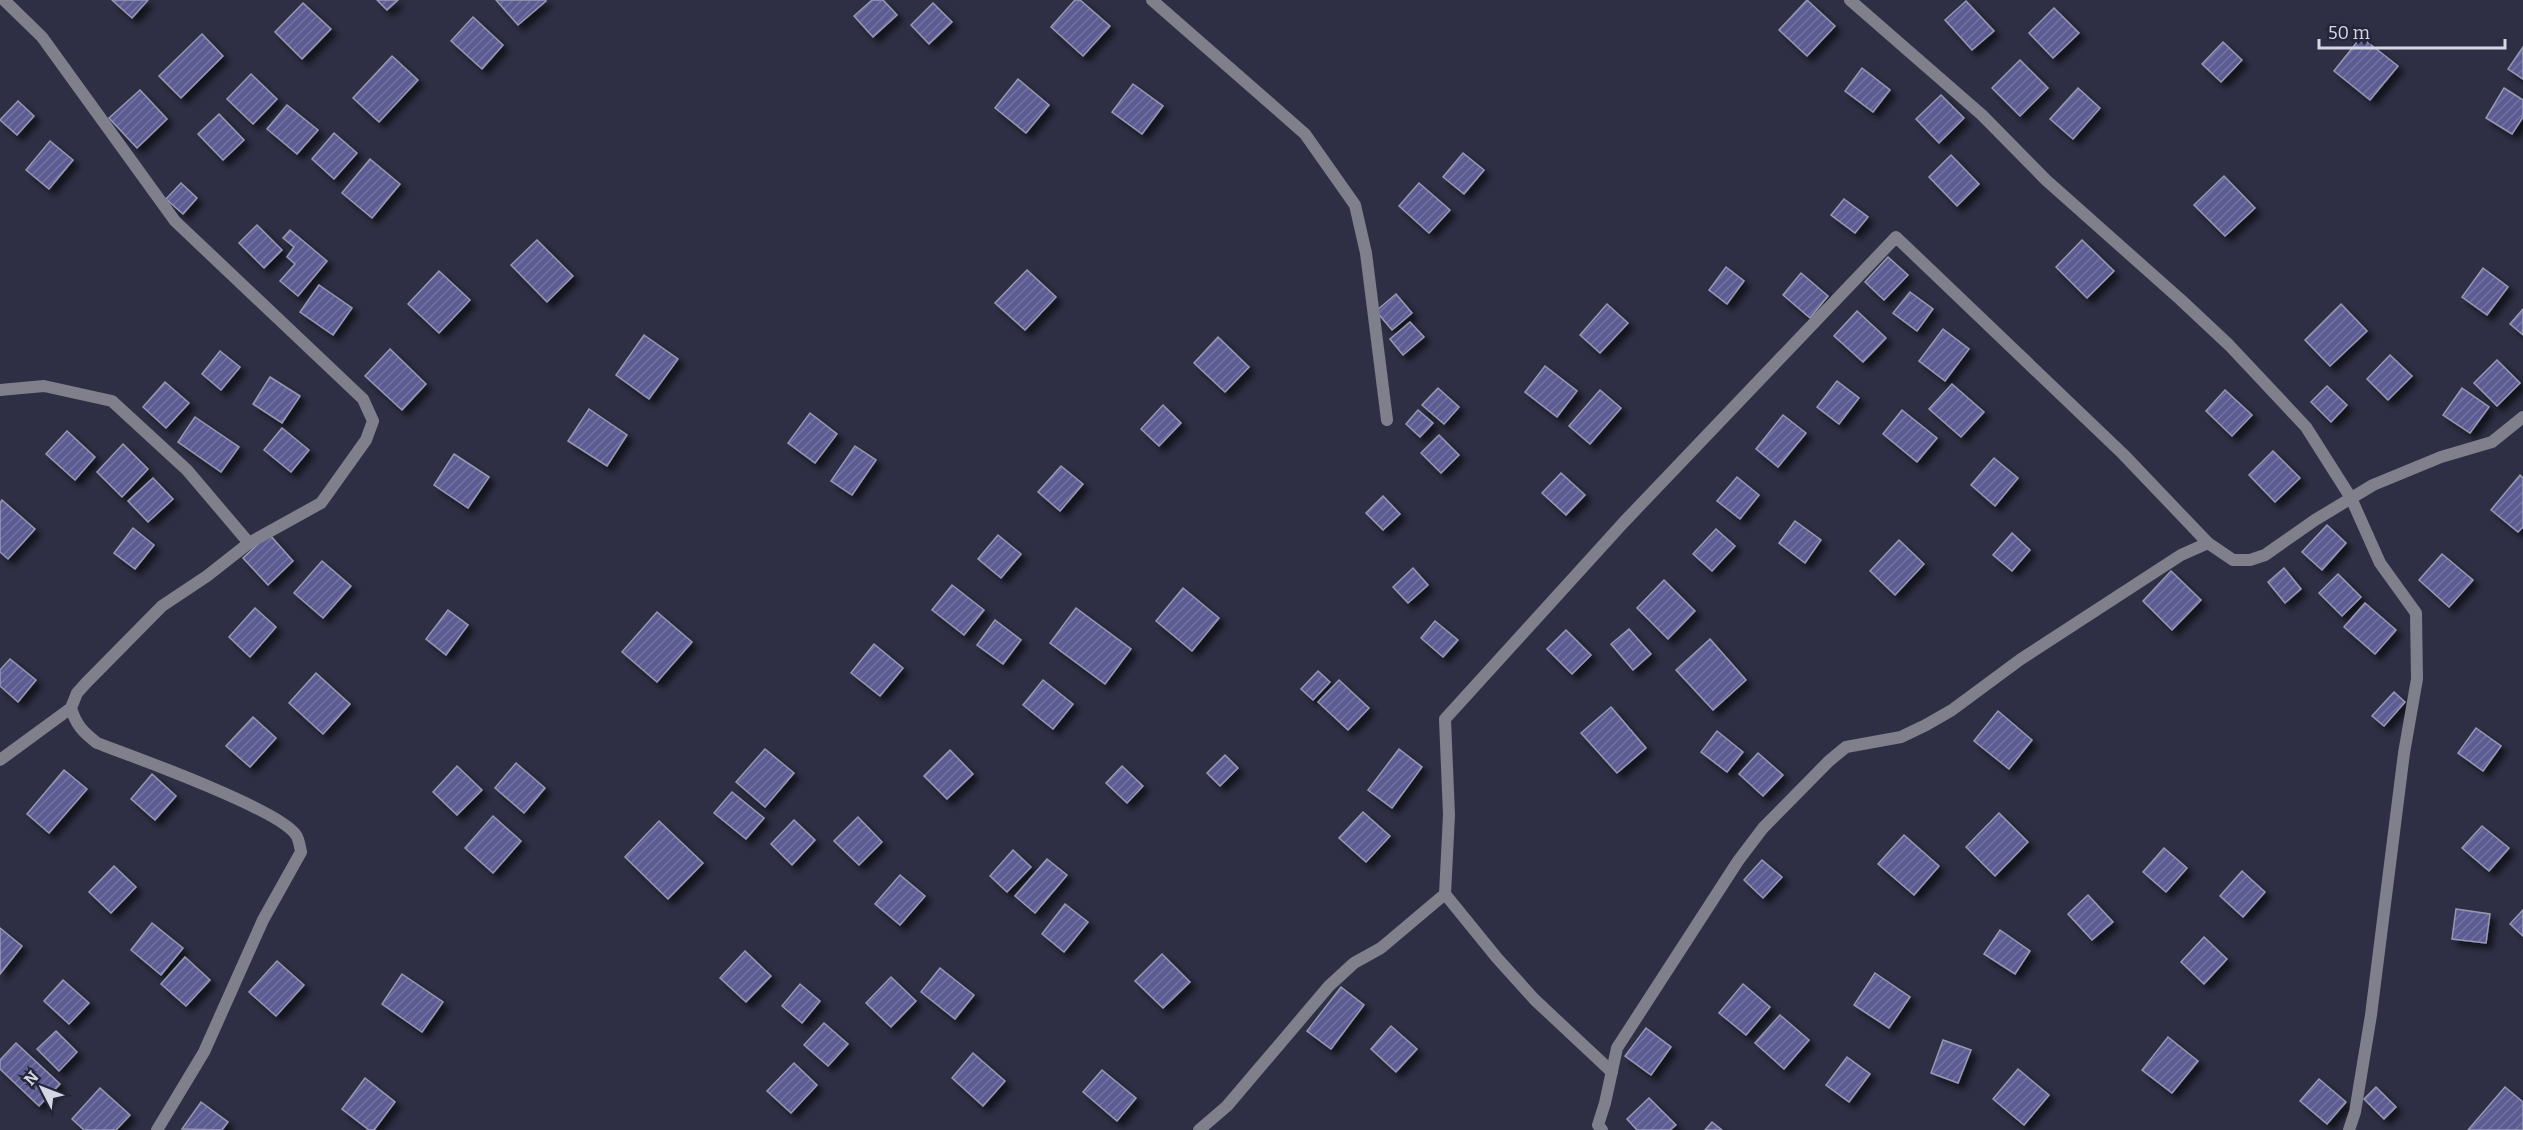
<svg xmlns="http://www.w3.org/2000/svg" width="2523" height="1130" viewBox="0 0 2523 1130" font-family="Bitter,serif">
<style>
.building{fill:url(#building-hatch);stroke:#9799b3;stroke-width:1.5;filter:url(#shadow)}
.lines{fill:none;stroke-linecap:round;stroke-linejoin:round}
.street{stroke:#7f808b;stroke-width:12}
</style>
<defs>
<pattern id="building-hatch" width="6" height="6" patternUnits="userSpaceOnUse" patternTransform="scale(1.5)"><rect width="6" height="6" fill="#5b5c93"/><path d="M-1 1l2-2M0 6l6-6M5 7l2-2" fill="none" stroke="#7273a2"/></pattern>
<filter id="shadow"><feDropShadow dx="5.5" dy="5.5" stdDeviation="3" flood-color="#0009"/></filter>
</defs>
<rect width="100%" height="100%" fill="#2e2f44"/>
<!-- building -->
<g class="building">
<polygon points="112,0 148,0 132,18"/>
<polygon points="377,0 398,0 387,10"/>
<polygon points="496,0 545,0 546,1 518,25"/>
<polygon points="872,0 883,0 897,15 873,37 854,16"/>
<polygon points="1075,0 1080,0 1110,26 1083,56 1051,27"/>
<polygon points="1807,0 1835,26 1807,56 1779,30"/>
<polygon points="1966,1 1994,31 1972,50 1945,20"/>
<polygon points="303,3 331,29 302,59 275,32"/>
<polygon points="933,3 952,22 929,44 911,25"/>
<polygon points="2054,8 2079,33 2053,58 2029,33"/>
<polygon points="473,17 503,45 482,69 451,41"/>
<polygon points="202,34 223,56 181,98 159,76"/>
<polygon points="2361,37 2398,66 2370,100 2334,71"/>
<polygon points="2223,42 2242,60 2221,82 2202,64"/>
<polygon points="2523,47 2523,79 2508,69"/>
<polygon points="392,56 418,80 379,122 353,98"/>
<polygon points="2020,60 2048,88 2020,116 1992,88"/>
<polygon points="1862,68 1890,90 1873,112 1845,91"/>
<polygon points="251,74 277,99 253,124 227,99"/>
<polygon points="1018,79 1049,105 1026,133 995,108"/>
<polygon points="1133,84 1163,106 1142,134 1112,112"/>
<polygon points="2078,88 2100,108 2073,139 2050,119"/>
<polygon points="2504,88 2523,100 2523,117 2512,134 2486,118"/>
<polygon points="140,90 167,119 137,148 109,118"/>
<polygon points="1941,95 1964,118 1939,143 1916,119"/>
<polygon points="18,101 34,116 17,135 0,120"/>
<polygon points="287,105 318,130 297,154 267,129"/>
<polygon points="219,114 244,140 223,160 198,134"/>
<polygon points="334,133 357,153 334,179 312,159"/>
<polygon points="50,141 73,160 49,189 26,170"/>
<polygon points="1463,153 1484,170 1464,194 1443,177"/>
<polygon points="1951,155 1979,184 1957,206 1929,177"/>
<polygon points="370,159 400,184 372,218 342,193"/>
<polygon points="2224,176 2255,208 2225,236 2194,205"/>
<polygon points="181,183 197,198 183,214 166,199"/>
<polygon points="1419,183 1450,210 1429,233 1399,206"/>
<polygon points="1844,199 1868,217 1855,233 1831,215"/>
<polygon points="257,225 282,250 264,268 239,243"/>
<polygon points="290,230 327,261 298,296 280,281 295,264 287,257 294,247 283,238"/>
<polygon points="537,240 573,276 547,302 511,265"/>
<polygon points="2082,240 2114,271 2087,298 2056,267"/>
<polygon points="1888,257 1908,275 1884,300 1865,282"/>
<polygon points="1726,267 1744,281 1727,304 1709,290"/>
<polygon points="2483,268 2508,287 2487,315 2462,297"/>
<polygon points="1027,270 1056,297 1025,330 995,303"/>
<polygon points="439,271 470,300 439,333 408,304"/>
<polygon points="1801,273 1828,296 1810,318 1783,295"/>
<polygon points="319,285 352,308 333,335 300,312"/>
<polygon points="1910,292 1933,309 1917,331 1893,313"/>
<polygon points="1396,294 1412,313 1392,330 1376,311"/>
<polygon points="1607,304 1628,323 1600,353 1580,335"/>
<polygon points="2341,304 2367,331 2330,366 2305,340"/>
<polygon points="2523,309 2523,335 2510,324"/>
<polygon points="1857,311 1886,338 1863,362 1834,336"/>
<polygon points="1410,322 1424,337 1403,355 1390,339"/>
<polygon points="1943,329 1969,349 1945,381 1919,361"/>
<polygon points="644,335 678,359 649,399 616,375"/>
<polygon points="1218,337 1249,367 1225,392 1194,363"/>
<polygon points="390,349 426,384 402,410 365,376"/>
<polygon points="220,351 240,367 221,390 202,374"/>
<polygon points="2390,355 2412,376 2388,400 2367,379"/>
<polygon points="2497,360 2520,383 2497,406 2474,383"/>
<polygon points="1545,366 1577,391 1557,417 1525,392"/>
<polygon points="270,377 300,396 282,423 253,404"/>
<polygon points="1837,381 1859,398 1839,424 1817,407"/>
<polygon points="165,382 189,403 166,428 143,407"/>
<polygon points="1952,384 1984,412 1961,437 1929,409"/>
<polygon points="2327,386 2347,405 2331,422 2311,402"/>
<polygon points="1438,388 1459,407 1444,424 1422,405"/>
<polygon points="2462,388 2489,407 2470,433 2443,415"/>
<polygon points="1600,390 1621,408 1590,444 1569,426"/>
<polygon points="2225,390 2252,415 2232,436 2206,411"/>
<polygon points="1163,405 1181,423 1159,446 1141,429"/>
<polygon points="589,409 627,435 607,466 568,441"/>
<polygon points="1418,410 1433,423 1420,437 1406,424"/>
<polygon points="1902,410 1937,438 1917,462 1883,434"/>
<polygon points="810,413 837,434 815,463 788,443"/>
<polygon points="1783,415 1806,433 1778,467 1756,449"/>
<polygon points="195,417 239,447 221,472 178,442"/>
<polygon points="282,428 309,450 291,472 264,450"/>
<polygon points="67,431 95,457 75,480 46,454"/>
<polygon points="1439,435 1459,455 1441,473 1421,453"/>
<polygon points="123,444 148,469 122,497 97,472"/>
<polygon points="855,446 876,460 852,495 831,481"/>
<polygon points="2273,451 2300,478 2275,502 2249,475"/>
<polygon points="454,454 489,477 468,508 434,485"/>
<polygon points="1994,458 2018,478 1995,506 1971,485"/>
<polygon points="1061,466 1083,484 1060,511 1038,492"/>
<polygon points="1561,473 1585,495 1566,515 1542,493"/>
<polygon points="2520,475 2523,478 2523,527 2518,532 2491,510"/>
<polygon points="1737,477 1759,495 1740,519 1717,501"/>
<polygon points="153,478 173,499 148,522 128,501"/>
<polygon points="1383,496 1400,514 1383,530 1366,513"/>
<polygon points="2,500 35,529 8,559 0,552 0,503"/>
<polygon points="1795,521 1821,540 1805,563 1779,543"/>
<polygon points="2327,525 2346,543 2322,570 2302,552"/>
<polygon points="133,528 154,545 135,569 114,553"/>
<polygon points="1716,529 1735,546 1712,571 1693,554"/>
<polygon points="2012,533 2030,550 2012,571 1993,555"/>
<polygon points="269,534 293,561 268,585 243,558"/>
<polygon points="998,535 1021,554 1001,578 978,559"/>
<polygon points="1899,540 1924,564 1895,595 1870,571"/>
<polygon points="2442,554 2473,580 2449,607 2419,580"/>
<polygon points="322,561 351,586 323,618 294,593"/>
<polygon points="1413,568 1428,585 1408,603 1393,587"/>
<polygon points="2284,568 2301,589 2285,603 2268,582"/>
<polygon points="2171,571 2201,600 2172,630 2143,601"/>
<polygon points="2338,574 2361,597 2342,616 2319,593"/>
<polygon points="1664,580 1695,611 1668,639 1637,608"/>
<polygon points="952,585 984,610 964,635 932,610"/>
<polygon points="1183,588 1219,618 1192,651 1156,621"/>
<polygon points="2365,603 2396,630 2375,654 2344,627"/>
<polygon points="255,608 276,627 250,657 229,637"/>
<polygon points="1076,608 1131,649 1105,684 1050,643"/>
<polygon points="448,610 468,625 446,655 426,639"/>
<polygon points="657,612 692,642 657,682 622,652"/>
<polygon points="995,620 1021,640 1003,664 977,645"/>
<polygon points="1435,621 1458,640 1443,657 1421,638"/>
<polygon points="1629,629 1651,654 1633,670 1611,644"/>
<polygon points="1566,630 1591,655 1572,674 1547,649"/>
<polygon points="1710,639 1746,680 1713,710 1676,670"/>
<polygon points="874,644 903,668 880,696 851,673"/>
<polygon points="10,659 36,680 18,702 0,686 0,670"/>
<polygon points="1318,671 1330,682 1313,700 1301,689"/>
<polygon points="316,673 350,704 323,734 289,703"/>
<polygon points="1043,680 1073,704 1053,729 1023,705"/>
<polygon points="1339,680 1369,708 1348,730 1318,702"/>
<polygon points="2394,692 2405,702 2384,726 2372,716"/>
<polygon points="1611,707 1646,748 1617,773 1581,733"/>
<polygon points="1998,711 2032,740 2009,769 1974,741"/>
<polygon points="253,717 276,738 250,767 226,746"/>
<polygon points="2476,728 2501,746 2483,771 2458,753"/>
<polygon points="1717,731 1743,752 1727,772 1701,752"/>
<polygon points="765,749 794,773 765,807 736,782"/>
<polygon points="1399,749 1422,767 1392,808 1368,790"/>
<polygon points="950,750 973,774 947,799 924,776"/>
<polygon points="1758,753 1783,775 1763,796 1739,774"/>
<polygon points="1225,755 1238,768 1220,786 1207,773"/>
<polygon points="516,763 545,788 524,813 495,788"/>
<polygon points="457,766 482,790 457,815 433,792"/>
<polygon points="1122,766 1143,786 1127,803 1106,783"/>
<polygon points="64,770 87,789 49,833 27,814"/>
<polygon points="152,774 176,796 155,820 131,799"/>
<polygon points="732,792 764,818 746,839 714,813"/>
<polygon points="1363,812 1390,836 1366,862 1339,838"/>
<polygon points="1999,813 2028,842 1995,876 1966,847"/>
<polygon points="493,816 521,841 493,873 465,848"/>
<polygon points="858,817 882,842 859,865 834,841"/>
<polygon points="794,820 815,840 792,865 771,844"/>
<polygon points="659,821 703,863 668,899 625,857"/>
<polygon points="2482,826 2509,848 2489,871 2462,848"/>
<polygon points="1904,835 1939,866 1914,895 1878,864"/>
<polygon points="2164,848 2187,868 2166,892 2143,872"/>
<polygon points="1013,850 1031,867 1007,892 990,876"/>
<polygon points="1047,859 1067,875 1035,913 1015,896"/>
<polygon points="1762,860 1782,877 1763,898 1744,880"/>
<polygon points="114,866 136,887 111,913 89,892"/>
<polygon points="2242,871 2265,892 2243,917 2220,896"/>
<polygon points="900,875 925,896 900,925 875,904"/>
<polygon points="2088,895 2113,922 2092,940 2068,914"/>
<polygon points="1065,904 1088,922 1064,952 1042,934"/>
<polygon points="2456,909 2490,914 2486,943 2452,939"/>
<polygon points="2523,910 2523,936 2510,924"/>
<polygon points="152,923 183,948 161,975 131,950"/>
<polygon points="0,928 22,946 0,974"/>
<polygon points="2000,930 2030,951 2015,974 1984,954"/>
<polygon points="2204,937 2227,959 2204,984 2181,962"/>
<polygon points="745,951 771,976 746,1002 720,978"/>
<polygon points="1162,954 1190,982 1163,1008 1135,981"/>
<polygon points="185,957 210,980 186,1006 161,984"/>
<polygon points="277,961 304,985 276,1016 249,992"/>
<polygon points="940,968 974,995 955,1019 921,992"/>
<polygon points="1875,973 1910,997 1889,1028 1854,1005"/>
<polygon points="402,974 443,1002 422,1032 382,1004"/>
<polygon points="891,977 916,1001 891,1027 866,1003"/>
<polygon points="63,980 89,1003 69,1024 44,1001"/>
<polygon points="800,984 820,1001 802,1023 782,1006"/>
<polygon points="1743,984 1770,1007 1746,1035 1719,1013"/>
<polygon points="1341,987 1364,1005 1331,1049 1307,1031"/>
<polygon points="1780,1015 1809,1040 1784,1069 1755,1043"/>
<polygon points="824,1023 848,1044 828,1066 804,1045"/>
<polygon points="1391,1026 1417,1049 1396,1072 1371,1049"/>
<polygon points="1646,1028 1671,1047 1651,1075 1625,1056"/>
<polygon points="56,1031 77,1052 59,1071 37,1049"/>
<polygon points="2168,1037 2198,1061 2172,1093 2142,1070"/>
<polygon points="1943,1040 1971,1050 1958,1083 1931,1073"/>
<polygon points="16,1043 60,1084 39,1106 0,1069 0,1060"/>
<polygon points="973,1053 1005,1081 983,1106 952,1078"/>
<polygon points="1847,1057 1870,1074 1849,1102 1826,1085"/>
<polygon points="794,1063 817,1085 791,1113 767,1091"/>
<polygon points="2018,1069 2049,1095 2024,1125 1993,1099"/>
<polygon points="1102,1070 1136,1098 1117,1121 1083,1092"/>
<polygon points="365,1078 395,1102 374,1130 369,1130 342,1109"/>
<polygon points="2319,1079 2346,1102 2327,1124 2300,1101"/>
<polygon points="2376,1087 2396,1107 2384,1119 2364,1099"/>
<polygon points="2505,1087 2523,1102 2523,1130 2468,1130"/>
<polygon points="100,1088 130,1115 116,1130 84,1130 72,1119"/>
<polygon points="1649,1098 1676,1125 1670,1130 1637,1130 1627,1119"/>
<polygon points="201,1102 228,1122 222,1130 182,1129"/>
<polygon points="1712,1122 1722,1130 1705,1130"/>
</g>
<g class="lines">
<!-- street -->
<g class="street">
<polyline points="4,0 42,37 175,221 363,399 373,421 366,440 321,503 249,543"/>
<polyline points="1152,0 1305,134 1355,205 1366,253 1387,420"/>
<polyline points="1850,0 1982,115 2046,180 2181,300 2229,345 2306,427 2351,498 2380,563 2416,613 2417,679 2404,753 2371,1015 2355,1112 2349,1130"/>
<path d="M 0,390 L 44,386 L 112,401 L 187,470 L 249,543 L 207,576 L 162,606 L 86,683 L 77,693 L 71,708 C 76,725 83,732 97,743 C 132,756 279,809 296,835 C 299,839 300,847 301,852 L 263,920 L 204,1052 L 157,1130"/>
<polyline points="0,760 71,708"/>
<polyline points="1445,894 1497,958 1535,1000 1612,1072"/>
<polyline points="1199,1130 1227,1106 1329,986 1354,963 1381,948 1445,894 1449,815 1445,719 1624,522 1896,237 2123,454 2208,543 2233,560 2250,560 2265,555 2315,520 2373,485 2441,457 2492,442 2523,417"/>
<polyline points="1602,1130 1598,1125 1605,1103 1617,1048 1738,861 1763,828 1829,761 1846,747 1901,737 1926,725 1952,710 2021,659 2181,555 2208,543"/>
</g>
</g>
<!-- north arrow -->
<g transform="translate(42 1088) rotate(312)" stroke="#242539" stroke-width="4.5" paint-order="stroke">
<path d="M0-4.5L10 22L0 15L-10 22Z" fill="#d6d7e5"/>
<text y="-9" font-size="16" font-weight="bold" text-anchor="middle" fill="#d6d7e5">N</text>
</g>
<!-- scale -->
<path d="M2319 39v9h186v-9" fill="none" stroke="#d6d7e5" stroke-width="3"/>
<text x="2328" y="39" font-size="18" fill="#d6d7e5" stroke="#242539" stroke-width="4.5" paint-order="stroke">50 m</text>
</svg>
